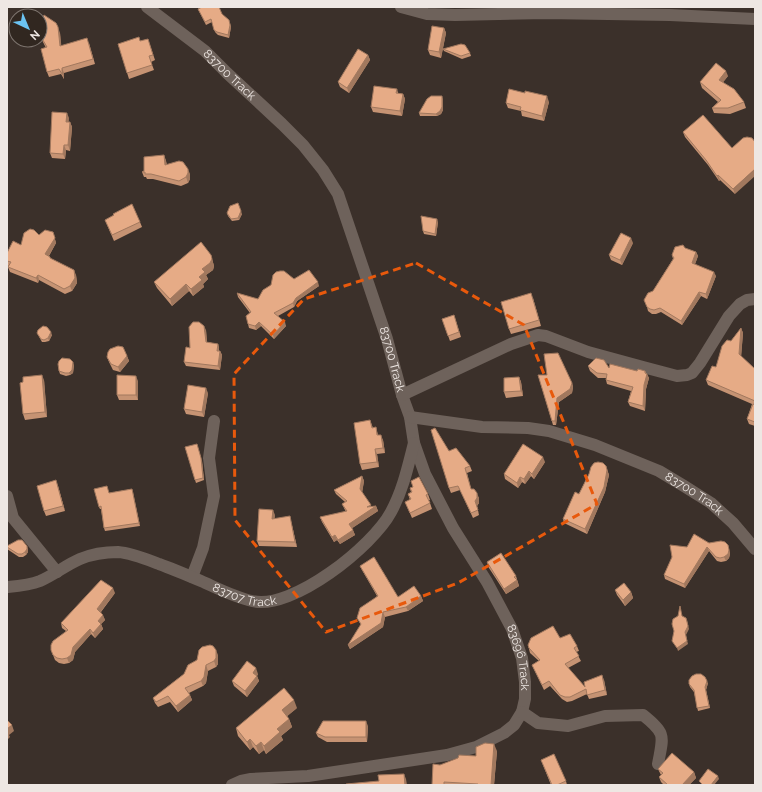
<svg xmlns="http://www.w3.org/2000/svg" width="762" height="792" viewBox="0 0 762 792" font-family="Raleway,sans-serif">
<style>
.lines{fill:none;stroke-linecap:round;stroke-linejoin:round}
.minor{stroke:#6e625b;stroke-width:12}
.wall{fill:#c69373}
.shaded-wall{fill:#a1785e}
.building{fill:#e6ab86;stroke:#a1785e}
.marked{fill:none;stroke:#e8590c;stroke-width:3;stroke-dasharray:8 5;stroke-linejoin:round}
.labels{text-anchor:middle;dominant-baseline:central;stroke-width:4;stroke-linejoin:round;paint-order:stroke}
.street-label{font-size:12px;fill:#eee7e3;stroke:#312720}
</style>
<rect width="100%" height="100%" fill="#3b302a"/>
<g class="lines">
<!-- minor -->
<g class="minor">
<path id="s1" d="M 147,7 L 205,51 L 227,73 L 282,124 L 303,145 L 323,170 L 338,194 L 387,339 L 402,395 L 410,417 L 414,443 L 425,474 L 453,528 L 487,582 L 512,629 L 522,658 L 525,682 L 525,699 L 522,712 L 514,725 L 504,733 L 476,747 L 447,755 L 308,776 L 251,779 L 241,781 L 232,785"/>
<polyline points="401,7 427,14 455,15 546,13 670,15 755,19"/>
<polyline points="402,395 511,344 538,335 546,336 588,352 643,367 677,376 687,375 692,373 700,363 729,316 740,304 747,300 755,299"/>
<path id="s2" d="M 410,417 L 482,427 L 528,428 L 549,431 L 595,445 L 659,471 L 684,486 L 711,503 L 733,523 L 755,549"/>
<polyline points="7,496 13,518 57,572"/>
<polyline points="192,577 203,548 214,496 209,458 214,421"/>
<path id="s3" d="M 7,587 C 18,586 30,585 40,581 C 54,575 66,565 80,559 C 92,554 105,552 118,552 C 132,553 146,559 159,564 C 173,569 187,575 201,581 C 217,588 234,597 252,601 C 292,611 373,546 391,512 C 403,490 408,466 414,443"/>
<path d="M 522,712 L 538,723 L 568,726 L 605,716 L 643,715 C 667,734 663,736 658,764"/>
</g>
</g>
<!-- wall -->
<g class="wall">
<polygon points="198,9 230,23 231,27 229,38 218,35 215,32 212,22 206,25"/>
<polygon points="40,25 60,33 61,46 89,43 95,64 64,73 64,79 61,74 49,77 47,72 46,48 40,36"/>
<polygon points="444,28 446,33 441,58 430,55 428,50"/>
<polygon points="148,39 155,60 151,62 154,70 129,79 118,44 140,41"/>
<polygon points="443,49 470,53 471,56 462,59 444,51"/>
<polygon points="368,55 370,60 349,93 340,87 338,82"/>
<polygon points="728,76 723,82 744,102 746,108 730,114 714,113 712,108 718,102 702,88 700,82"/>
<polygon points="397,89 398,93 403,94 405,99 402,116 373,112 371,107"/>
<polygon points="443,99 443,110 441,114 437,116 420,116 419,113"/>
<polygon points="549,102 544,121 522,116 521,111 508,108 506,103"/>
<polygon points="69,118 68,122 70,122 72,127 70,151 66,150 65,159 52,158 50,153"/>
<polygon points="683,132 732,148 735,194 720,180 719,181 708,165 685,137"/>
<polygon points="164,155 166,161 167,165 190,174 190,179 188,183 181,186 153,179 147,179 146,177 144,177 142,172 144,171"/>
<polygon points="227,213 242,214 239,220 232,221 228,216"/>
<polygon points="105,220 140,222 142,227 114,241"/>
<polygon points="438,222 436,236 424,234 423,231"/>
<polygon points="53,232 56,243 49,256 51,259 76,275 77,283 72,291 65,294 39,280 38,283 10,272 8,267 9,266 7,265 7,253 39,235"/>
<polygon points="633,243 622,265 611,260 609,255"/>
<polygon points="685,248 696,252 698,256 695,264 716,276 707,299 701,296 682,325 661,312 656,314 652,314 648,311 647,307 653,291 673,259 672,255"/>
<polygon points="211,255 214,266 213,270 206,275 208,279 203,284 204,287 193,296 189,291 172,306 157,288 154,282"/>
<polygon points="294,279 319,286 297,301 294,307 278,316 286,326 274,339 261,326 256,330 249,328 248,324 250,313 238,297 237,293 258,299 271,285"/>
<polygon points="533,298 541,326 511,334 509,329"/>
<polygon points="454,315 461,337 450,341 442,319"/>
<polygon points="741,328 743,333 741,356 755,369 755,426 749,424 747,419 752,404 708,385 706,380 716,367 731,341"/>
<polygon points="206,330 207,342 218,344 219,348 219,351 220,351 222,355 220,370 186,366 184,362 190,348"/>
<polygon points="37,333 52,335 49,341 45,342 42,342"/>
<polygon points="127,356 129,361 120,372 113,370 109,362 107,357"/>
<polygon points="74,365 73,373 70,375 66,376 60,374 59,371"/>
<polygon points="588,366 609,368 637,371 645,371 649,378 646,389 645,411 630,406 628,402 631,391 607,384 606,380 606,378 598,378 590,371"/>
<polygon points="538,375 572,383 573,387 572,393 559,402 556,425 553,425"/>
<polygon points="519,377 521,382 523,396 506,398 504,392"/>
<polygon points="44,380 47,417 25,420 23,414"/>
<polygon points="138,381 138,400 119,400 117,395"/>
<polygon points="208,393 204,417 186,414 184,409"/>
<polygon points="370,420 373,428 376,427 378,435 383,440 385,453 377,454 379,467 362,470 360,464"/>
<polygon points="185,447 202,461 204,480 196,483"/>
<polygon points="449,451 470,466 472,471 467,473 471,489 479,498 479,503 477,506 479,515 473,518 460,490 451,493 449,488"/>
<polygon points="545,462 534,479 531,476 525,484 522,482 518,488 505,479 504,474"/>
<polygon points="606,466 609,475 605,492 587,534 564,523 563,519 579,494 589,474"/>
<polygon points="362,476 364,481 362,492 371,507 376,506 378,511 352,528 355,535 340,544 337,540 334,542 322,522 320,517 346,512 342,504 345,502 336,494 334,490"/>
<polygon points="411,481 428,494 430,500 429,500 432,509 412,518 405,502 410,500 408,494 411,492 410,488 413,487"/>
<polygon points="58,486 65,511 46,516 44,511"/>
<polygon points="132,489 140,526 105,531 104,528 101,509 100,509 99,507 109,493"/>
<polygon points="275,515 274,519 290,516 291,521 297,547 259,546 257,541"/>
<polygon points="709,543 729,549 730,554 729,558 726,561 721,562 717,561 709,551 685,588 665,579 664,575 687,547"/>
<polygon points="7,546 28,549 28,552 26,555 23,557 19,557 7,549"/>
<polygon points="487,562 516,576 519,586 506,594 489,568"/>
<polygon points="360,566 398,597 421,596 423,601 408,611 385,617 383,627 350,649 348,645 361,625 357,618 377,596 362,570"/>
<polygon points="615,590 631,592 633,598 625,606 617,595"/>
<polygon points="115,593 101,612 105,620 101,624 103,629 95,638 91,634 75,652 73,660 69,663 64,664 59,663 55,660 51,650 66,631 62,628 61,623"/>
<polygon points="560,638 577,646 579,651 576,652 581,661 568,668 585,687 604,680 607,695 589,699 587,694 572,701 567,702 562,699 550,686 544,690 532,665 539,661 530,653 528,645"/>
<polygon points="218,655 218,664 216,667 208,671 206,683 203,686 189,693 192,700 178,712 170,702 158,707 155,703 153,698 184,674"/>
<polygon points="258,674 257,676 259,681 247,697 234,686 232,681"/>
<polygon points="708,683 706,690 710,708 698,711 694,692 690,687 689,684"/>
<polygon points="297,708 287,716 289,719 292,727 281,736 283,740 266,754 264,750 259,754 253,747 250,750 238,736 236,728"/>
<polygon points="368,726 367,742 327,742 318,737 316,733"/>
<polygon points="497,751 494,785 432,785 440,765"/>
<polygon points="541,760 566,781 567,785 551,785"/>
<polygon points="658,769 694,772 696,778 689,785 664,785 661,782 659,777 661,775"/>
</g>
<!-- shaded-wall -->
<g class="shaded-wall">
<polygon points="230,25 231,27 229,38 228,35"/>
<polygon points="58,27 60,33 62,52 60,46"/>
<polygon points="444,28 446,33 441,58 439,52"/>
<polygon points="368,55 370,60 349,93 347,88"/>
<polygon points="62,68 64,73 64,79 62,74"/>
<polygon points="726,71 728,76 721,85 719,80"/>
<polygon points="403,94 405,99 402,116 400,111"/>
<polygon points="442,96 443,99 443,110 441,114 437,116 436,114"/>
<polygon points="547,96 549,102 544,121 542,116"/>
<polygon points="67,113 69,118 68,127 66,122"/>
<polygon points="70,122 72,127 70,151 68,145"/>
<polygon points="64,145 66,150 65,159 63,154"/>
<polygon points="164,155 166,161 167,171 165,165"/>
<polygon points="188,169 190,174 190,179 188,183 186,177"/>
<polygon points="755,169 755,176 735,194 733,189"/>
<polygon points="718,175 720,180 719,181 717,176"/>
<polygon points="241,211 242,214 239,220 238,218"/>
<polygon points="437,219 438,222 436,236 435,234"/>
<polygon points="53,232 56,243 47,259 45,254"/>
<polygon points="631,238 633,243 622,265 620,260"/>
<polygon points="696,252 698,256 694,267 692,263"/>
<polygon points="211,255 214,266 213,270 206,275 208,279 203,284 204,287 193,296 191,289 199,277 202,269"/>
<polygon points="74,270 76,275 77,283 72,291 70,286"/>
<polygon points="714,272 716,276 707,299 706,294"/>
<polygon points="38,275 39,280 38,283 36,278"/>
<polygon points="318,282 319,286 297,301 294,307 293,303 296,298"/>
<polygon points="186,284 189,291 172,306 170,299"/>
<polygon points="699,292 701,296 682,325 681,321"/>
<polygon points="259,322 261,326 256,330 255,326"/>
<polygon points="285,322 286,326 274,339 273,335"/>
<polygon points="204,326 206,330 207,346 206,342"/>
<polygon points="741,328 743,333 741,359 739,354"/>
<polygon points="51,332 52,335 49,341 48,338"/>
<polygon points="218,344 219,348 218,355 217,351"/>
<polygon points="220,351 222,355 220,370 218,366"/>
<polygon points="127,356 129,361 120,372 118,367"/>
<polygon points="73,362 74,365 73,373 70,375 69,373"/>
<polygon points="645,371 646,376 647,374 649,378 646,389 645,411 643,406"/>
<polygon points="42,375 44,380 47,417 45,412"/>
<polygon points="136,376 138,381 138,400 136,395"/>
<polygon points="519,377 521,382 523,396 521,391"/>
<polygon points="572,383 573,387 572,393 559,402 556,425 555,421 557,398"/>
<polygon points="206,388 208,393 204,417 202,412"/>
<polygon points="381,435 383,440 385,453 383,448"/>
<polygon points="197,444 202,461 204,480 203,478"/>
<polygon points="375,449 377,454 379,467 377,462"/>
<polygon points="543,457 545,462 534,479 532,474"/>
<polygon points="607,470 609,475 605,492 587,534 585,529"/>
<polygon points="529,471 531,476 525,484 524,479"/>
<polygon points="362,476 364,481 362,494 360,489"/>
<polygon points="520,477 522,482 518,488 517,483"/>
<polygon points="56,480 58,486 65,511 63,506"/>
<polygon points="132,489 133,492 140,526 139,523"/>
<polygon points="477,493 479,498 479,503 477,506 479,515 475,501"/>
<polygon points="371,505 372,509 376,506 378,511 351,529 349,524 367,507"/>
<polygon points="273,510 275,515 274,525 272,519"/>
<polygon points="290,516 291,521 297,547 295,542"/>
<polygon points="353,530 355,535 340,544 338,540"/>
<polygon points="335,535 337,540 334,542 332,537"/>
<polygon points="728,545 730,554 729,558 726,561 724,557"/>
<polygon points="27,546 28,549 28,552 26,555 25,552"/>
<polygon points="707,547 709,551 685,588 684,584"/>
<polygon points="517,580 519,586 506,594 504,589"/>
<polygon points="113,588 115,593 99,614 97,609"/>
<polygon points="631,592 633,598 625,606 623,600"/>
<polygon points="421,596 423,601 408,611 406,607"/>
<polygon points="383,612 385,617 383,627 350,649 348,645"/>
<polygon points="103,615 105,620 99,626 98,621"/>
<polygon points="687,620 689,629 686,635 688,644 678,651 677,648 685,632"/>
<polygon points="101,624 103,629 95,638 93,633"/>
<polygon points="90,629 91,634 75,652 73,660 69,663 67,658 73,647"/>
<polygon points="216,650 218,655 218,664 216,667 214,661"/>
<polygon points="206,665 208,671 206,683 203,686 201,681"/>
<polygon points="256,668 258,674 257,676 259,681 247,697 245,691 253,673"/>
<polygon points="602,675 604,680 607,695 605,690"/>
<polygon points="707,681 708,683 706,690 710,708 705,687"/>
<polygon points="190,695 192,700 178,712 176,706"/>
<polygon points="294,700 297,708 285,718 282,710"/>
<polygon points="289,719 292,727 281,736 283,740 266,754 264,746 277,729"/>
<polygon points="366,721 368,726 367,742 366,737"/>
<polygon points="12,725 14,731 9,735 10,737 7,740 7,729"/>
<polygon points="250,739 253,747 250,750 247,742"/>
<polygon points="261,742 264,750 259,754 256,746"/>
<polygon points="494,744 497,751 494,785 491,785"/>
<polygon points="694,772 696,778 689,785 682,785"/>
<polygon points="404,774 406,779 407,785 405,785"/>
<polygon points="718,776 719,779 714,785 711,785"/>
</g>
<!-- building -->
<g class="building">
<polygon points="202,7 219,7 222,14 229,20 230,25 228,35 217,32 214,30 211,19 205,22 198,9"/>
<polygon points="44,15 56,23 58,27 60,46 87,38 93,59 62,68 62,74 59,69 47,72 41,49 47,47 40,35 40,25"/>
<polygon points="432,26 444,28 439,52 428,50"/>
<polygon points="139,37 140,41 148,39 153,55 149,56 152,65 127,73 118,44"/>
<polygon points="461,44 465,45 470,53 461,56 443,49"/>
<polygon points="358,49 368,55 347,88 338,82"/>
<polygon points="716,63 726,71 719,80 734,89 744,102 728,108 712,108 721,100 700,82"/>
<polygon points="374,86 397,89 396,93 403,94 400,111 371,107"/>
<polygon points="509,89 525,93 525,91 547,96 542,116 520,110 521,107 506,103"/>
<polygon points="431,96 442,96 442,107 440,111 436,114 419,113 427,99"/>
<polygon points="52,112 67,113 66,122 70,122 68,145 64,145 63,154 50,153"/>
<polygon points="703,115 732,148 743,138 747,137 752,138 755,142 755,169 733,189 718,175 717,176 706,160 683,132"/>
<polygon points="164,155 165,165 179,161 183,162 188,169 188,173 186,177 179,181 151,174 145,174 145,172 142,172 144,171 144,157"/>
<polygon points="238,203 241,211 238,218 231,219 227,213 230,206"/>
<polygon points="132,204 140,222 112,235 105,220 114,215 113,214"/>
<polygon points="421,216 437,219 435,234 423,231"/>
<polygon points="30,229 34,230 39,235 45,230 53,232 55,238 45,254 50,257 50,258 74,270 75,278 70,286 64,289 38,275 36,278 8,267 11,262 7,261 7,253 13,241 21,245 24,233"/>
<polygon points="621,233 631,238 620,260 609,255"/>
<polygon points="201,242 211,255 212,259 210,263 202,269 205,272 199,277 202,280 191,289 186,284 170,299 154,282"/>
<polygon points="683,245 685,248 696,252 692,263 714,272 706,294 699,292 681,321 660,308 654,310 650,309 647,307 644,300 648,293 653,291 674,258 672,255 675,247"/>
<polygon points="309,270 318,282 296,298 293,303 274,313 285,322 273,335 259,322 255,326 248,324 246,316 251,312 237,293 258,299 263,290 271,285 273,275 276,272 280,271 284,271 294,279"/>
<polygon points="531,293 539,320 509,329 501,302"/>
<polygon points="454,315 459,332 448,336 442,319"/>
<polygon points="193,322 199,322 204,326 206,342 218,344 217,351 220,351 218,366 184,362 186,347 190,348 189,327"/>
<polygon points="43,326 47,327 51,332 48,338 44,340 41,339 37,333 38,330"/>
<polygon points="741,328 739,354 755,369 755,401 706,380 712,366 716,367 722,346 727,340 731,341"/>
<polygon points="118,346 123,347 127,356 118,367 111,364 107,357 108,352 110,349"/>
<polygon points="558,353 572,383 570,389 557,398 555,421 552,421 538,375 547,375 544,354"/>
<polygon points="62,358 70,359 73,362 72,370 69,373 65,373 59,371 58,364 59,361"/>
<polygon points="596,358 604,360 609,368 610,364 637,371 638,369 645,371 645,373 647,374 644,385 643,406 628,402 633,387 606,380 607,374 597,373 588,366"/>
<polygon points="42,375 45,412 23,414 20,383 23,382 23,377"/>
<polygon points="117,375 136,376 136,395 117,395"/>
<polygon points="519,377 521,391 504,392 504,378"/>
<polygon points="188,385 206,388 202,412 184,409"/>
<polygon points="753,404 755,405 755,422 747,419"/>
<polygon points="370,420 372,428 376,427 377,435 381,435 383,448 375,449 377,462 360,464 354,423"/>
<polygon points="435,428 449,451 456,448 470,466 465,468 471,489 474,489 477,493 477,498 475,501 478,510 471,513 458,486 449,488 431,430"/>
<polygon points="197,444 201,458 203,478 195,480 185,447"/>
<polygon points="523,444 543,457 532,474 529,471 524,479 520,477 517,483 504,474"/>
<polygon points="598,462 603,463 606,466 607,470 604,487 585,529 563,519 575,492 579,494 589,474 591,467 594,463"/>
<polygon points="362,476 360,489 371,505 367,507 376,506 349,524 353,530 338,540 335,535 332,537 320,517 347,511 342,504 347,501 334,490"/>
<polygon points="419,477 428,494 426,495 430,503 410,513 405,502 411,499 408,494 412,492 410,488 413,487 411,481"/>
<polygon points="56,480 63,506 44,511 37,486"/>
<polygon points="107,486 109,493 132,489 139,523 104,528 101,506 99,507 94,489"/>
<polygon points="259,509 273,510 272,519 290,516 295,542 257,541"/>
<polygon points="694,534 709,543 721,541 725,542 728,545 729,550 728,554 724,557 720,558 716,557 707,547 684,584 664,575 672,557 670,545 687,547"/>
<polygon points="18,540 22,540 27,546 27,549 25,552 22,554 18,554 7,547 7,546"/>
<polygon points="501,553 516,576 514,577 517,580 504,589 487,562"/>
<polygon points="374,557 398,597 414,586 421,596 406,607 383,612 381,623 348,645 361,624 357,618 360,608 378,596 360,566"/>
<polygon points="101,580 113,588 97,609 103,615 98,621 101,624 93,633 90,629 73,647 71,655 67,658 62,659 57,658 53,655 51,650 51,645 53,641 68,630 61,623"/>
<polygon points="624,583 631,592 623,600 615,590"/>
<polygon points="680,606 682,616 686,618 688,626 685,632 687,641 677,648 672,641 674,631 672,624 673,619 678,616"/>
<polygon points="553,626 560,638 570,634 577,646 574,648 579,656 565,664 585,687 584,682 602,675 605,690 587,695 586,689 570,697 565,697 560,695 549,681 542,685 532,665 540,660 529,648 528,645 531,638"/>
<polygon points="210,645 213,646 216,650 216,658 214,661 206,665 204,677 201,681 185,688 190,695 176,706 168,696 156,702 153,698 184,674 188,665 197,660 199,650 202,647"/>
<polygon points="247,661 256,668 253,673 257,676 245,691 232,681"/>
<polygon points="696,674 701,674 705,677 707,681 705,687 709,706 697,708 694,690 689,684 689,680 692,676"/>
<polygon points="284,688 294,700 282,710 289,719 277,729 280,732 264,746 261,742 256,746 250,739 247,742 236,728"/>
<polygon points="7,720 12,725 7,729"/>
<polygon points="323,721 366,721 366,737 325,737 316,733"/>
<polygon points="485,743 494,744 491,785 478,785 478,784 444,782 444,785 432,785 433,764 440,765 458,758 459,755 476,756 476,747"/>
<polygon points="672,753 694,772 682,785 668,785 659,777 663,773 658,769"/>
<polygon points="554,754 566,781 557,785 552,785 541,760"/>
<polygon points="708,769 718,776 711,785 703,785 699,781"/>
<polygon points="404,774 405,785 346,785 346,784 379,781 378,775"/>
</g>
<!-- marked area -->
<path class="marked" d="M 416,263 L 524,325 L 597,504 L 458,583 L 326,632 L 235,520 L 234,374 L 304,299 Z"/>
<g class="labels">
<!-- street labels -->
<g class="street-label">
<text stroke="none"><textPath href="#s1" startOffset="107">83700 Track</textPath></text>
<text stroke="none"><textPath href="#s1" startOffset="443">83700 Track</textPath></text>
<text stroke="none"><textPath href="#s2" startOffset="299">83700 Track</textPath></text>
<text stroke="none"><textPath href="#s3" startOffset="253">83707 Track</textPath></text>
<text stroke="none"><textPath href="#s1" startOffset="770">83696 Track</textPath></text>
</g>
</g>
<!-- border -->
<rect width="762" height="792" fill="none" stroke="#eee7e3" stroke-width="16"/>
<!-- north arrow -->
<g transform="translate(28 28) rotate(136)"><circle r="19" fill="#312720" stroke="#7d746e"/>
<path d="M0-3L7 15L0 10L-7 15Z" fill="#6bc3f2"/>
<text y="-6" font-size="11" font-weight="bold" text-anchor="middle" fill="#eee7e3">N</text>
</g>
</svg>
